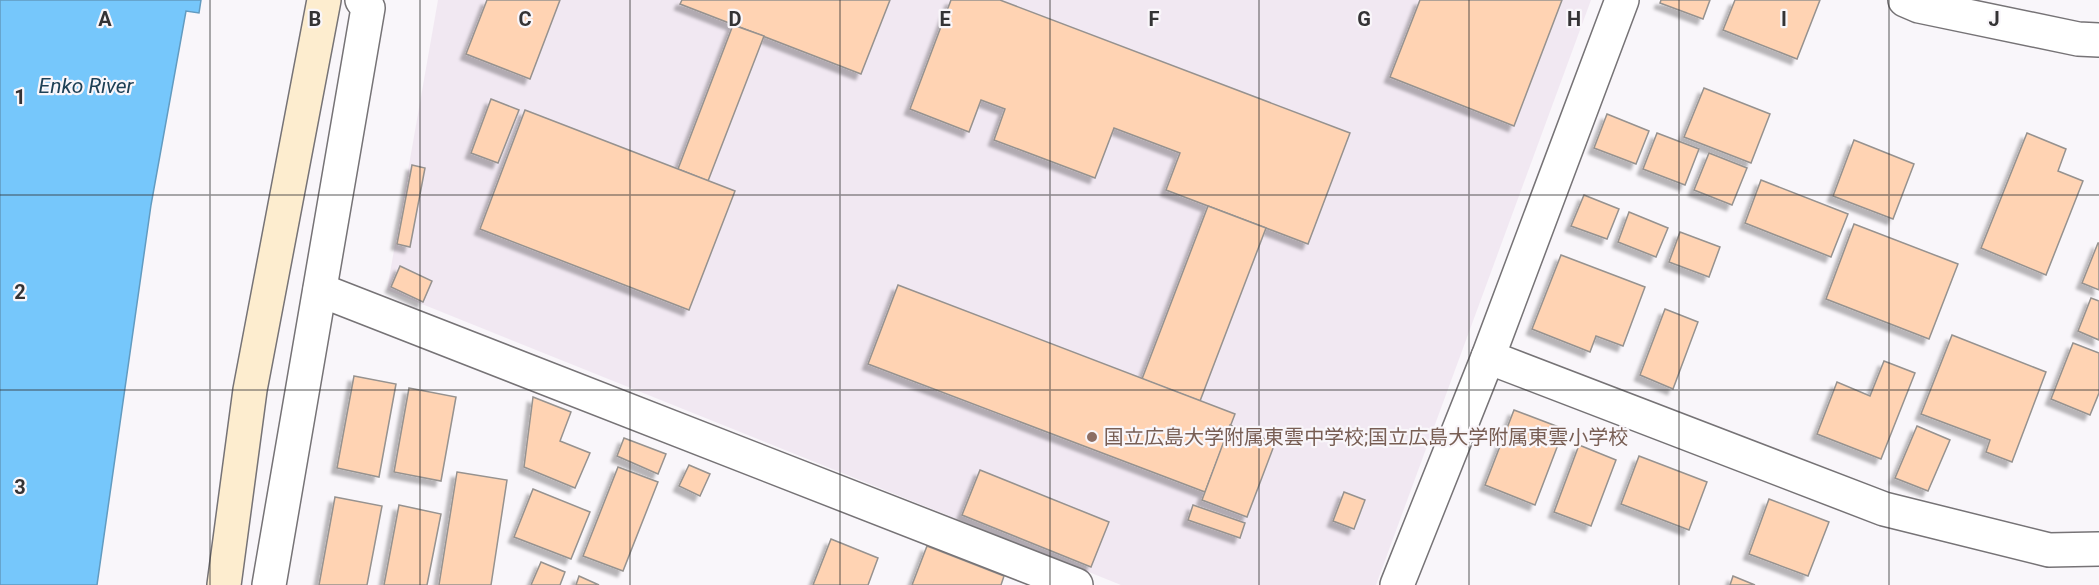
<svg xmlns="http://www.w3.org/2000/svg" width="2099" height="585" viewBox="0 0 2099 585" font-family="Roboto,'Noto Sans JP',sans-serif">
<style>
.built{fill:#f1e8f2}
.water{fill:#76c7fb;stroke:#629bc0;stroke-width:1.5}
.building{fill:#ffd3b3;stroke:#96928f;stroke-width:1.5;filter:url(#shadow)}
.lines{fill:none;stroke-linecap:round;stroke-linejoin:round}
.street-casing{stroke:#767376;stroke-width:36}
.secondary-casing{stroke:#767376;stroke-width:36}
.street{stroke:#fff;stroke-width:33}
.secondary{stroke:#fdedcf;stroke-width:33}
.grid{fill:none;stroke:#343335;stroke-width:1.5;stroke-opacity:0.55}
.education-dot{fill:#8d6e63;stroke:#f9f6fa;stroke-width:2}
.labels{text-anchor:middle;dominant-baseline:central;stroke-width:4.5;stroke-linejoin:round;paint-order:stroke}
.education-label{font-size:20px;fill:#785e54;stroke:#f9f6fa;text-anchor:start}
.water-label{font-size:21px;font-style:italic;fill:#1d4056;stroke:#f9f6fa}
.grid-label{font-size:20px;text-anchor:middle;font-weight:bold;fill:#343335;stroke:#f9f6fa;stroke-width:4.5;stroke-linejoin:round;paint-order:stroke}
</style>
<defs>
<filter id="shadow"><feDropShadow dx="-5.5" dy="5.5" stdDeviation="1.5" flood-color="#0004"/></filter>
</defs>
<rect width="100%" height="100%" fill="#f9f6fa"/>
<!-- built -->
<polygon class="built" points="438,0 1591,0 1376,585 1121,585 387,290"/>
<!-- water -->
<polygon class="water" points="0,0 201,0 199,13 186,11 151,205 97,585 0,585"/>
<!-- building -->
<g class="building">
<polygon points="487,0 560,0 530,79 466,54"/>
<polygon points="682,0 890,0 861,74 680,4"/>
<polygon points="951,0 1000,0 1350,133 1308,244 1166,190 1180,153 1114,128 1095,178 994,140 1005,109 981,100 969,132 910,109"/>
<polygon points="1420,0 1562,0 1514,126 1390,77"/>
<polygon points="1661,0 1710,0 1703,19 1660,3"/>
<polygon points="1735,0 1820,0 1797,59 1723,30"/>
<polygon points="733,25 764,36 708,181 678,169"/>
<polygon points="1704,88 1770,114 1751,163 1684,137"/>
<polygon points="491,99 519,110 498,163 471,153"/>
<polygon points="525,110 735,191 689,310 480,229"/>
<polygon points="1607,114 1649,131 1636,164 1594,148"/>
<polygon points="1657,133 1699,149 1685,185 1643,169"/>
<polygon points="2027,133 2066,149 2058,171 2083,181 2046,275 1981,248"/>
<polygon points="1854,140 1914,164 1893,219 1833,196"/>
<polygon points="1709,153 1747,168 1732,205 1694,190"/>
<polygon points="412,165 425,168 410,247 397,244"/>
<polygon points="1761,180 1848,214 1831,257 1745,223"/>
<polygon points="1584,195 1619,209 1607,239 1571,226"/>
<polygon points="1208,206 1266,228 1200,401 1142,379"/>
<polygon points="1629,212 1668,228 1656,257 1618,242"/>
<polygon points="1854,224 1958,264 1929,339 1826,299"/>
<polygon points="1680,232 1720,247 1709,277 1669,262"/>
<polygon points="2098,243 2099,243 2099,290 2082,283"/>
<polygon points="1561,255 1645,287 1623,346 1596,336 1590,352 1532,329"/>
<polygon points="400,266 432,281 423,302 391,287"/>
<polygon points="898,285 1235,414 1205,492 868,364"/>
<polygon points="2091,298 2099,301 2099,340 2078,331"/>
<polygon points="1665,309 1698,322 1673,389 1640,375"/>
<polygon points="1952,335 2046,372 2012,462 1986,452 1990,440 1921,414"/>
<polygon points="2073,343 2099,353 2099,393 2090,415 2051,399"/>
<polygon points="1884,361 1915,373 1881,459 1817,434 1837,382 1870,396"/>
<polygon points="354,376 396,384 379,477 337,468"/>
<polygon points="409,388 456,397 441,481 394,472"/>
<polygon points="533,397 571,412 560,441 590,453 575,488 524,467"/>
<polygon points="1514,410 1564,429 1535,505 1485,485"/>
<polygon points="1230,425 1275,443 1247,517 1202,500"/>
<polygon points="1917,426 1950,440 1928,491 1895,478"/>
<polygon points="624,438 666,454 658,474 617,456"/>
<polygon points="1579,445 1616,460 1591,526 1554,512"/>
<polygon points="1639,456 1707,482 1689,530 1621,504"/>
<polygon points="689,465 710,474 700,496 679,486"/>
<polygon points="618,467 658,482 623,571 583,556"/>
<polygon points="980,470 1109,522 1091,567 962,515"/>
<polygon points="457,472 507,480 491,585 439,585"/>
<polygon points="533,489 590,512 571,559 514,537"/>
<polygon points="1344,492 1365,500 1354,529 1333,521"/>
<polygon points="335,497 382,506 367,585 319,585"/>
<polygon points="1769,499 1829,522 1808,576 1749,554"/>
<polygon points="399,505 441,514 427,585 384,585"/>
<polygon points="1193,505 1245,523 1240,538 1188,520"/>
<polygon points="831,539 878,558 868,585 813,585"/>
<polygon points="927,546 1004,576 1001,585 912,585"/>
<polygon points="541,562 565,572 560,585 531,585"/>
<polygon points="579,576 599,585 576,585"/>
<polygon points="1733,576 1755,585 1730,585"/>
</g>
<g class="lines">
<!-- street casing -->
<g class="street-casing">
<g id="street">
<polyline points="1905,0 1919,6 2078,39 2099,40"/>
<polyline points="320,290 1076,585"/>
<polyline points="1488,357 1884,509 2049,550 2099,549"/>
<polyline points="269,585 368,8 362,0"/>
<polyline points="1397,585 1488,357 1622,0"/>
</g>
</g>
<!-- secondary casing -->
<g class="secondary-casing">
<polyline id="secondary" points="224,585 250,390 324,0"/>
</g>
<!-- street -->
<use href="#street" class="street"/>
<!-- secondary -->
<use href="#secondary" class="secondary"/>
</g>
<!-- grid -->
<path class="grid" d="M 210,0 L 210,585M 420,0 L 420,585M 630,0 L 630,585M 840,0 L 840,585M 1050,0 L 1050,585M 1259,0 L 1259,585M 1469,0 L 1469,585M 1679,0 L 1679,585M 1889,0 L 1889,585M 0,195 L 2099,195M 0,390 L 2099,390"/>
<!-- markers -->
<circle class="education-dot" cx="1092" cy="437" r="6"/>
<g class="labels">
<!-- education labels -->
<g class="education-label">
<text x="1104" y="437">国立広島大学附属東雲中学校;国立広島大学附属東雲小学校</text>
</g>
<!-- water labels -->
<g class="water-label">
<text x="86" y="86">Enko River</text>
</g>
</g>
<g class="grid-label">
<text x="105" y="26">A</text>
<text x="315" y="26">B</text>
<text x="525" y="26">C</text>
<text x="735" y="26">D</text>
<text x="945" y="26">E</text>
<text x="1154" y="26">F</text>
<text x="1364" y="26">G</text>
<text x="1574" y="26">H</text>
<text x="1784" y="26">I</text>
<text x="1994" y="26">J</text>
<text x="20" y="104">1</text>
<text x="20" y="299">2</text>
<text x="20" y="494">3</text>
</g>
</svg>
